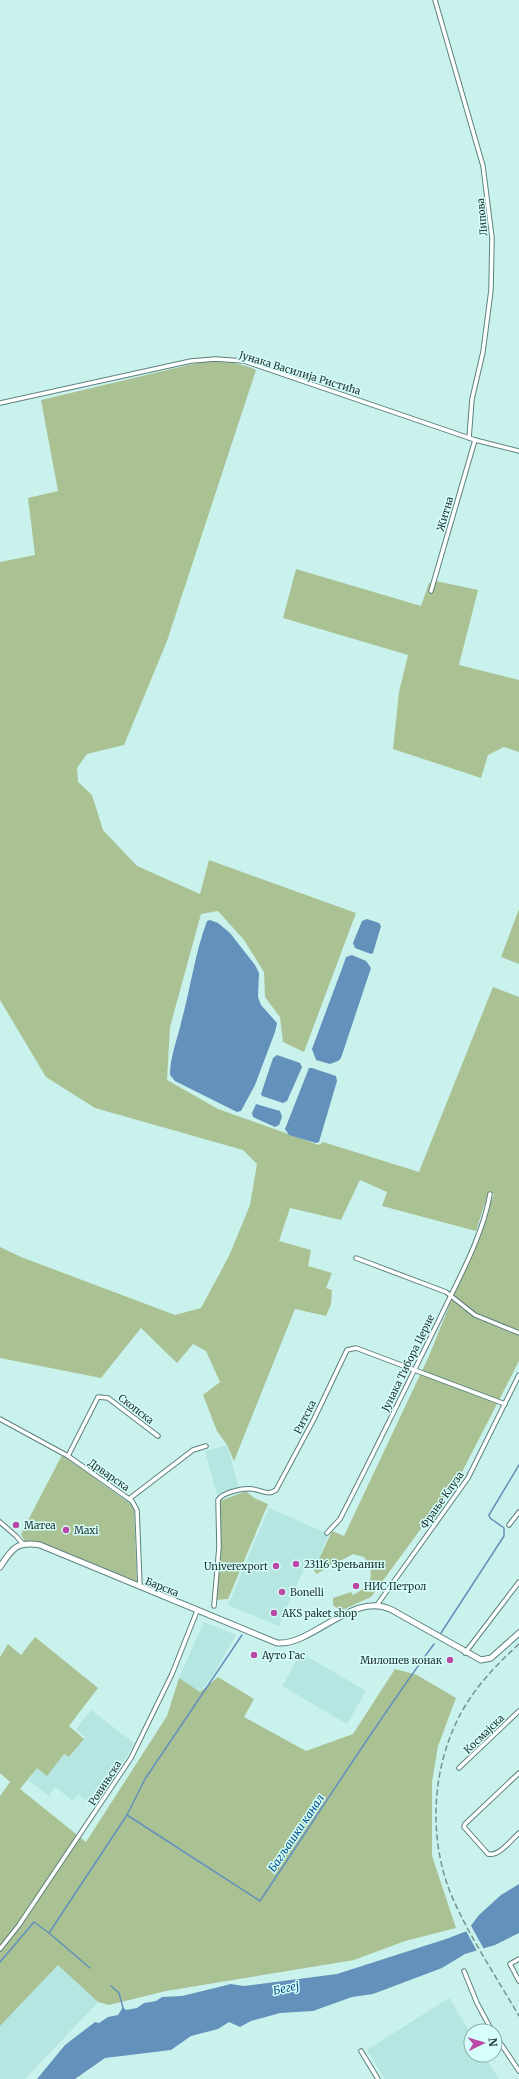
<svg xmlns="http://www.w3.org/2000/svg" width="519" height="2079" viewBox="0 0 519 2079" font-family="Merriweather,serif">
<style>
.built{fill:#b5e6e1}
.green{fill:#aac293}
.water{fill:#6391bb}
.pier{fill:#c9f2ed}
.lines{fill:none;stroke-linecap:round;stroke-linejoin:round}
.stream{stroke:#6391bb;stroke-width:1.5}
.street-casing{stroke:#5c817e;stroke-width:5.5}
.secondary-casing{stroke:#5c817e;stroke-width:7}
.street{stroke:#fff;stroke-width:3.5}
.secondary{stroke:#fff;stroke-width:5}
.rail{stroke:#75918e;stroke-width:1.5;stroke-dasharray:6 3;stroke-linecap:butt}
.poi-dot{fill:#ba49a5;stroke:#d6fffb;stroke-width:1.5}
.labels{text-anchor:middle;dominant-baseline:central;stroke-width:3;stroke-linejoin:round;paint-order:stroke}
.street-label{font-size:10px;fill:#253533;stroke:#d6fffb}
.poi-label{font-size:10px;fill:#253533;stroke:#d6fffb;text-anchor:start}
.water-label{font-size:11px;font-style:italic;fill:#004e83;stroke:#d6fffb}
</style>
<rect width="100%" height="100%" fill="#c9f2ed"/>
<!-- built -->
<g class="built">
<polygon points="227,1445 239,1489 217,1495 205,1451"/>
<polygon points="269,1508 329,1534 314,1570 305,1566 279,1626 228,1605"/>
<polygon points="204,1622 236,1635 213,1675 200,1692 179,1678"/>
<polygon points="301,1653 366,1691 347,1724 282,1686"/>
<polygon points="91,1710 134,1743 122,1765 94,1807 78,1794 73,1801 55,1787 49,1796 28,1780 37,1768 64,1753 70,1757 85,1737 76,1729"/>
<polygon points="58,1964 98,2002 25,2079 0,2079 0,2026"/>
<polygon points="449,1998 471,2034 471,2055 484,2055 499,2079 385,2079 367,2050"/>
</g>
<!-- green -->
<g class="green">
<path d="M 201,362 C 221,362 238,361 256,370 L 167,641 L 124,745 L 87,754 L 77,768 L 78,782 L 92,795 L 103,830 L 137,866 L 200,894 L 209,860 L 356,913 L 304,1052 L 283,1042 L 280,1017 L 265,997 L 264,972 L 244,940 L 218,911 L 201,914 L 170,1027 L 167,1080 L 218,1109 L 319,1145 L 323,1142 L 419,1172 L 493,987 L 519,997 L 519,1361 L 461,1474 L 371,1597 L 340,1611 L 333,1605 L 333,1598 L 351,1592 L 353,1595 C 372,1586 376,1574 364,1557 L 353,1554 L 316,1574 L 314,1570 L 332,1531 L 344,1536 L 429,1356 L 494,1194 L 489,1191 L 476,1231 L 382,1206 L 387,1192 L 360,1180 L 341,1220 L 290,1208 L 279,1241 L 311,1250 L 308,1266 L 332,1273 L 326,1288 L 332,1290 L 331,1304 L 326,1316 L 295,1309 L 234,1461 L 227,1445 L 217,1431 L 203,1395 L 220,1382 L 206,1351 L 193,1344 L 177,1363 L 141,1328 L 101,1378 L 0,1358 L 0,1247 L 21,1257 L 175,1315 L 201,1308 L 229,1256 L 250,1205 L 257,1164 L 243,1150 L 95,1108 L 46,1077 L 0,1000 L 0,562 L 35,555 L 28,498 L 58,491 L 41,400 Z"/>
<polygon points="296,569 421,606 429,583 435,585 436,581 478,590 459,665 519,680 519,752 504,747 488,755 481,778 393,749 399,692 408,655 283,618"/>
<polygon points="519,909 519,964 501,957"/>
<polygon points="62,1455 132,1505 134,1511 137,1583 46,1546 25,1542 21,1534"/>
<polygon points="246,1491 254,1498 268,1504 228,1599 215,1600 220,1501"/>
<polygon points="35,1637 98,1688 69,1726 84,1739 69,1757 64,1754 47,1776 37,1768 20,1789 86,1842 167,1716 179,1678 200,1692 218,1677 254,1699 244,1717 306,1751 353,1734 395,1669 417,1675 456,1698 438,1746 432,1782 432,1856 456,1928 405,1941 354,1960 166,1991 109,2005 98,2002 58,1965 0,2026 0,1796 10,1782 0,1773 0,1657 8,1644 21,1655"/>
</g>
<!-- water -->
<g class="water">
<polygon points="367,919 379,923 381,926 373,953 371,954 355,948 353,943 362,921"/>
<path d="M 210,920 L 218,923 L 230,933 L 255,965 L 259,973 L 258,997 L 261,1005 L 277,1023 L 275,1032 L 255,1085 L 241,1111 L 237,1112 L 175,1081 L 170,1075 C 170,1056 178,1038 182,1019 C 191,986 195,953 207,921 Z"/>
<polygon points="352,955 366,961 371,968 341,1058 338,1061 330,1064 316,1060 312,1049 344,963 346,957"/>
<polygon points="277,1055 300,1063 302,1067 287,1101 283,1103 262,1096 261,1094 273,1058"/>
<polygon points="309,1068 312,1068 336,1076 337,1081 319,1142 316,1143 289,1135 285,1129"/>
<polygon points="256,1104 280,1111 282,1117 279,1125 275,1127 253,1117 252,1113"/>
<polygon points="519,1884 519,1933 495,1945 465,1954 442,1968 373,1994 352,1997 313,2011 280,2013 251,2021 240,2027 229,2022 218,2029 191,2036 171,2050 105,2058 75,2079 37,2079 65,2045 95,2022 99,2023 108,2017 118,2015 123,2007 126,2010 137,2008 144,2003 156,2001 162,1997 182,1996 231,1984 244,1986 337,1974 446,1939 467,1931 479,1915 501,1895"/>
</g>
<!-- pier -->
<polygon class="pier" points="470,1924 485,1951 478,1953 465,1929"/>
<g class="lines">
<!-- stream -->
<g class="stream">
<polyline points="441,1633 504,1536 504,1528 490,1518 489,1515 519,1465"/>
<path d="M 127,1815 L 260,1901 C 318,1815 373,1727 434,1644"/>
<polyline points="0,1962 34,1922 49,1933"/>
<polyline points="90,1968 49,1933 127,1815 145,1779 242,1635"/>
<polyline points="111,1986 119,1993 123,2008"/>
</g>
<!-- street casing -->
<g class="street-casing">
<g id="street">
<polyline points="435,0 483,166 492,238 491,290 483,352 472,399 469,438"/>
<polyline points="0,403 191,361 215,359 244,361 475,440 519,451"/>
<polyline points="431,591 475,440"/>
<polyline points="356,1258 446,1292 475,1315 519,1333"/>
<polyline points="0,1419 68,1456 132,1501 137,1510 140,1587"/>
<polyline points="68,1456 98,1397 108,1398 158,1436"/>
<polyline points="129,1499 193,1450 206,1446"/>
<polyline points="0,1522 16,1536 23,1544"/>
<polyline points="509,1525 519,1512"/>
<path d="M 327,1533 L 340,1519 C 374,1453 406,1387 439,1320 C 457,1282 483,1236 490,1194"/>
<polyline points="377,1605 468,1478 519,1375"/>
<path d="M 214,1606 L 219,1547 L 218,1500 C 223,1492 243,1488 252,1489 C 261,1490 268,1496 276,1490 L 314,1419 L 347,1350 L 356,1348 L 505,1404"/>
<polyline points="465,1653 519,1582"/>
<polyline points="459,1768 519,1711"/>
<path d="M 519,1773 L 465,1824 L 464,1827 L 488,1854 C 499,1857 511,1840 519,1833"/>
<polyline points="0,1949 19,1925 131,1758 172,1674 197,1611"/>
<polyline points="519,1959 510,1964 519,1981"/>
<polyline points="464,1971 477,2003 492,2031"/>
<polyline points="495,2035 519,2071"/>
<polyline points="361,2051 378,2079"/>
</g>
</g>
<!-- secondary casing -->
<g class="secondary-casing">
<path id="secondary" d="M 0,1567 C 12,1549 16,1541 40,1545 L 277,1643 C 313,1646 353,1590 392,1610 L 481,1660 L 491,1658 L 519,1633"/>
</g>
<!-- street -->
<use href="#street" class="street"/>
<!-- secondary -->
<use href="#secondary" class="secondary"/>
<!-- rail -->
<path class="rail" d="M 519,1644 C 497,1664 476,1686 461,1713 C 432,1767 428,1835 450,1892 C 467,1933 497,1978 519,2016"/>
</g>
<!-- markers -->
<g class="poi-dot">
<circle cx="16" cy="1525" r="4"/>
<circle cx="66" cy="1530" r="4"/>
<circle cx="296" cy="1564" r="4"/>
<circle cx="276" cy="1566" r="4"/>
<circle cx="356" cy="1586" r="4"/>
<circle cx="282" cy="1592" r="4"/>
<circle cx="274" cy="1613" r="4"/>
<circle cx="254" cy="1655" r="4"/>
<circle cx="450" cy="1660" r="4"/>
</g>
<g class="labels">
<!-- street labels -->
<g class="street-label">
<text transform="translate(482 217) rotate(-95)">Липова</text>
<text transform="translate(300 373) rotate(17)">Јунака Василија Ристића</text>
<text transform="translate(445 514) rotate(-74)">Житна</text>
<text transform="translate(408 1363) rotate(-64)">Јунака Тибора Церне</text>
<text transform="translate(136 1409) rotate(38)">Скопска</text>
<text transform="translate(305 1417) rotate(-63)">Ритска</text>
<text transform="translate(109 1475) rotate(35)">Дрварска</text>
<text transform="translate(442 1500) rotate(-55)">Фрање Клуза</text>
<text transform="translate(162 1587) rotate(22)">Барска</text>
<text transform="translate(484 1734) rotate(-44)">Космајска</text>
<text transform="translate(105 1783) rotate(-57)">Ровињска</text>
</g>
<!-- poi labels -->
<g class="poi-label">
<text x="24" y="1525">Матеа</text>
<text x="74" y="1530">Maxi</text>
<text x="304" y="1564">23116 Зрењанин</text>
<text x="268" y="1566" text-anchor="end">Univerexport</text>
<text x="364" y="1586">НИС Петрол</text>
<text x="290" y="1592">Bonelli</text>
<text x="282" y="1613">AKS paket shop</text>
<text x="262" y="1655">Ауто Гас</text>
<text x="442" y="1660" text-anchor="end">Милошев конак</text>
</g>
<!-- water labels -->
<g class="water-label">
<text transform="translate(296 1833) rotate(-56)">Багљашки канал</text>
<text transform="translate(286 1988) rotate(-12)">Бегеј</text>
</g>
</g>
<!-- north arrow -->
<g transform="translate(483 2043) rotate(85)"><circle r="19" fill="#d6fffb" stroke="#8faeab"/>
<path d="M0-3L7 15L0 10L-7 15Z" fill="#ba49a5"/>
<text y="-6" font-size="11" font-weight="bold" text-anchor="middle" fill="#253533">N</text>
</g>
</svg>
